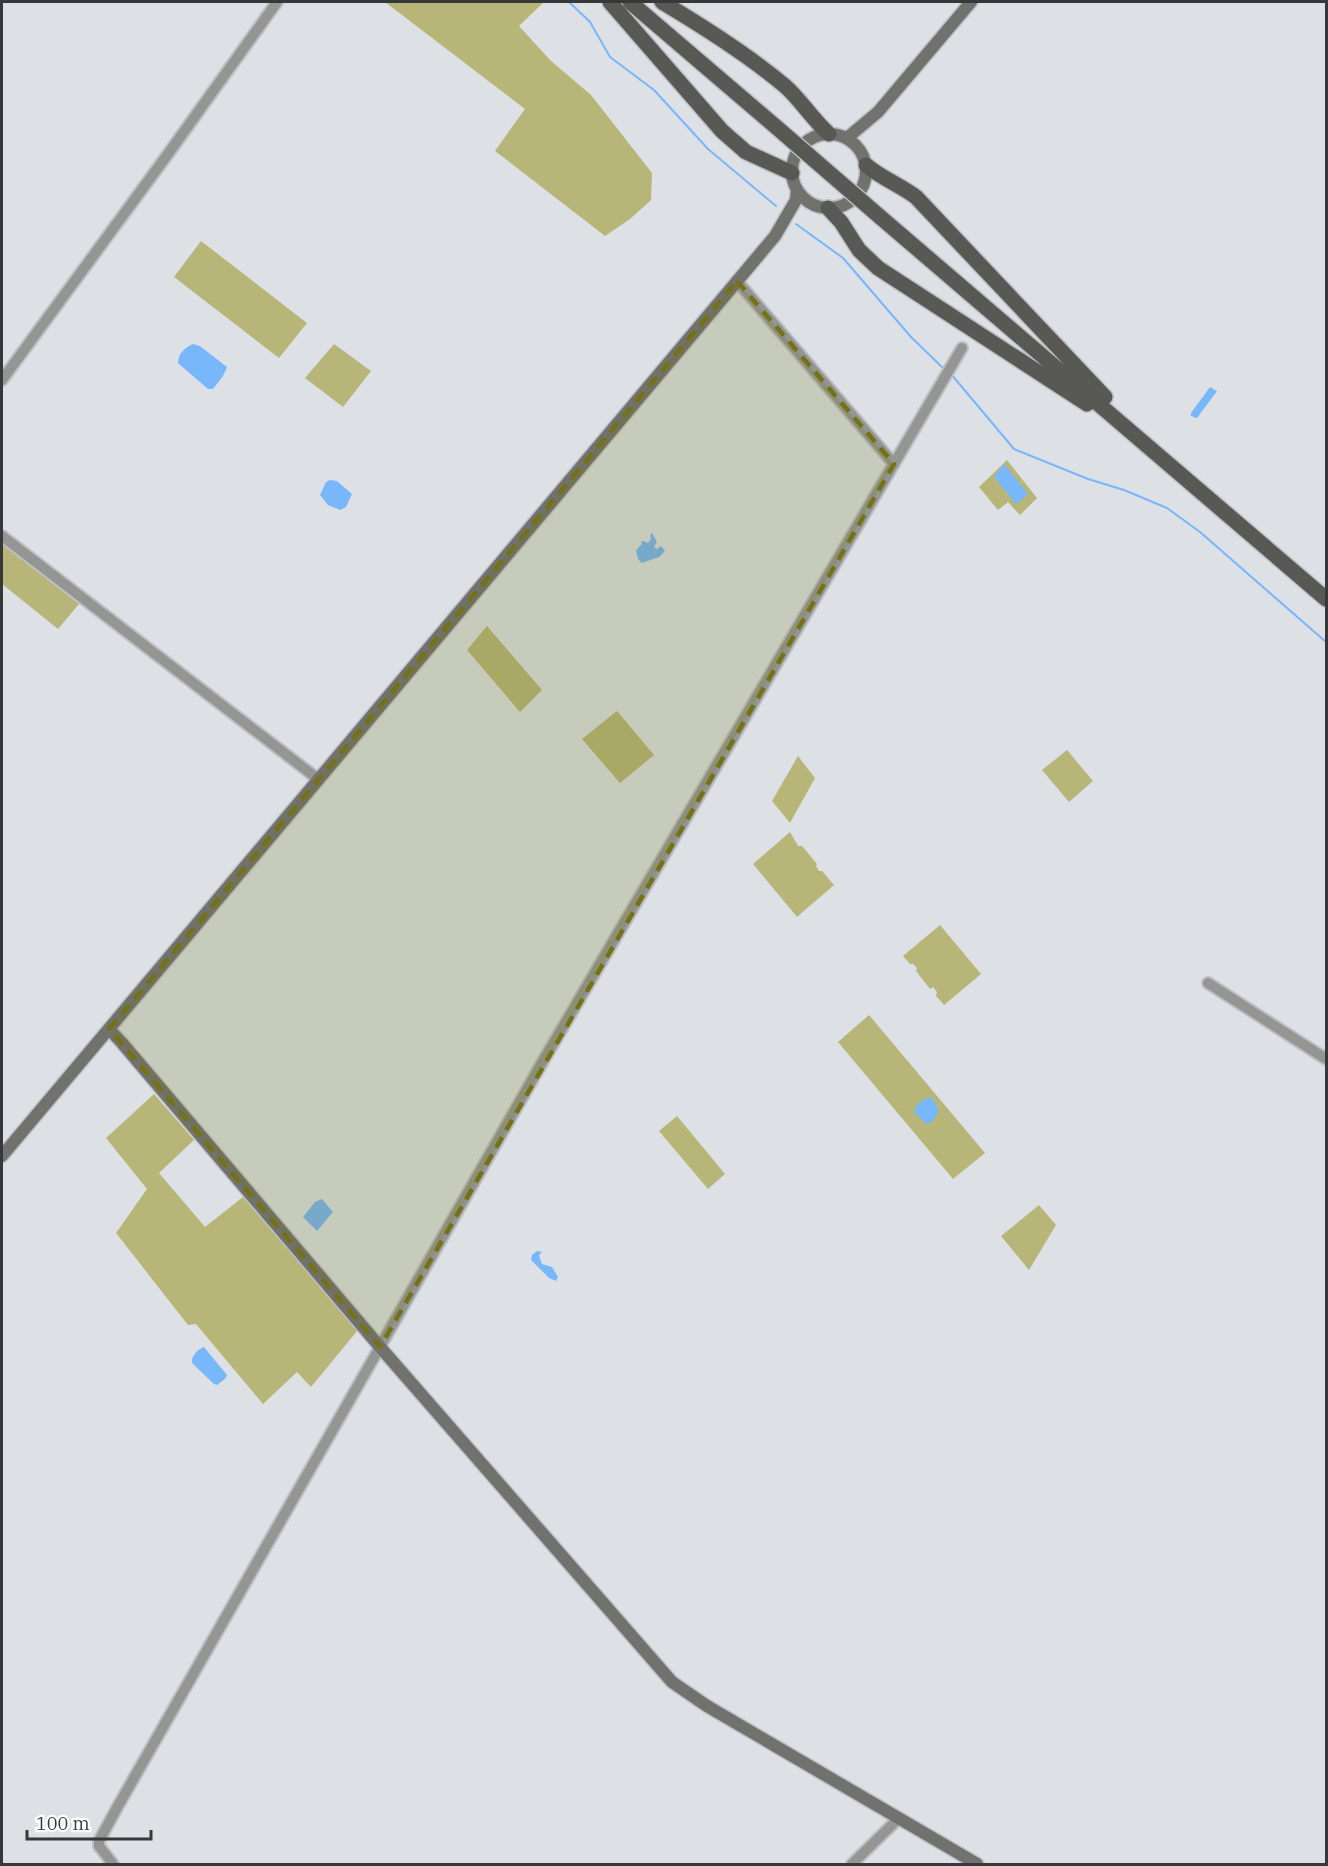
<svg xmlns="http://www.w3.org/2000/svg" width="1328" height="1866" viewBox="0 0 1328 1866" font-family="'IBM Plex Serif',serif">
<rect width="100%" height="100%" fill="#dde1e6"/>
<path fill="#b7b678" d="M385,2H544L519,26L550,60L591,95L652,173L651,200L630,219L605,236L495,151L525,109Z
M201,241L307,323L279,358L174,277Z
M334,344L371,371L343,407L305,378Z
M1007,460L1037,498L1020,515L1008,502L998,510L979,487Z
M2,544L79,604L58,629L2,584Z
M487,626L542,690L520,712L467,650Z
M617,711L654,755L620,783L582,739Z
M1067,750L1093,781L1069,802L1042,770Z
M798,756L815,778L790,823L772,801Z
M790,832L798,846H802L817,864L816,866L819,871H822L834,885L797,917L753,864Z
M940,925L981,974L944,1005L936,996L937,992L933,987L930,989L916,971L917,968L913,964H910L903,956Z
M869,1015L985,1153L953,1179L838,1042Z
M154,1094L194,1140L159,1173L205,1227L243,1197L358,1330L311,1387L297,1372L263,1404L196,1324L188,1325L116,1233L147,1189L106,1138Z
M677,1116L725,1174L708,1189L659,1131Z
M1039,1205L1056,1225L1029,1270L1001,1236Z"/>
<path fill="#78b7f9" d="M193,344L200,346L227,367L223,376L213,389H208L178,363C178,354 185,347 193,344Z
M1210,387L1217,391L1197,418L1191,416V413Z
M1004,464L1028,494L1016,504L994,477Z
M330,480L337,481L352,494L346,507L340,510L328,505L320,495L326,482Z
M652,533L657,542L654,547L657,549L661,546L665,551L659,557L642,563L638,559L636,550L642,544L641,542L644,541L648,543L651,539L650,535Z
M932,1097L939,1111L932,1122L926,1124L914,1112C917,1103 922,1099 932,1097Z
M322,1199L333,1212L317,1231L303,1217L315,1202Z
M537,1251L542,1252L539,1255L542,1264L552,1267L558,1277L556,1281L549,1278L531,1260L532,1255Z
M204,1347L227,1375L225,1379L217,1385L214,1384L192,1363C191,1356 198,1349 204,1347Z"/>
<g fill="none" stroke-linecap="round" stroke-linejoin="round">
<path stroke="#78b7f9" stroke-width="2" d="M569,2L590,22L610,57L654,90L708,149L776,206
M796,224L843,258L911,337L943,368
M951,374L1014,449L1088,479L1124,490L1167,508L1200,532L1326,642"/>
<g stroke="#bcbfc4" stroke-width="14">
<path id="street" d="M737,281L894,464
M2,380L168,154L277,2
M2,536L318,779
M1208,983L1326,1059
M113,1864L99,1846V1841L118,1806L542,1063L962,348
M852,1864L899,1818"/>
</g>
<g stroke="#bcbfc4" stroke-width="15">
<path id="secondary" d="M792 171a37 37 0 1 1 74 0a37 37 0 1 1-74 0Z
M847,138L878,112L971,2
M109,1029L122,1043L380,1347L672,1682L707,1706L977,1864
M2,1156L775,236L796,200L797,189"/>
</g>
<g stroke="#bcbfc4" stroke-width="18">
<path id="primary" d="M610,2L722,131L746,152L792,173
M630,2L775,126
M662,2C704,27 747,54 785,86C801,100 812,119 829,134
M866,165C881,178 900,185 916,197L1105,397
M828,208L841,222L859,250L878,268L1087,404
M879,216L1326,599"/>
</g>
<use href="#street" stroke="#959693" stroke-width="10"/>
<use href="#secondary" stroke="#71716e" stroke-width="12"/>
<use href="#primary" stroke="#585854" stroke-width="15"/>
<g stroke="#bcbfc4" stroke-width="18" stroke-linecap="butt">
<path id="primary-bridge" d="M775,126L879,216"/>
</g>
<use href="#primary-bridge" stroke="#585854" stroke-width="15"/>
</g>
<path fill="#747215" fill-opacity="0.2" stroke="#747215" stroke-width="4.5" stroke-dasharray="12 8" stroke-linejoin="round" d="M737,281L894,464L380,1347L109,1029Z"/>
<rect width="1328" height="1866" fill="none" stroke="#37383a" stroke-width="6"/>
<path d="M27 1830v9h124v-9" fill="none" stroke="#37383a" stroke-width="3"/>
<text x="36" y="1830" font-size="18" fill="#37383a" stroke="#ffffff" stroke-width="4.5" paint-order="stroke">100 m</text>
</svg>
